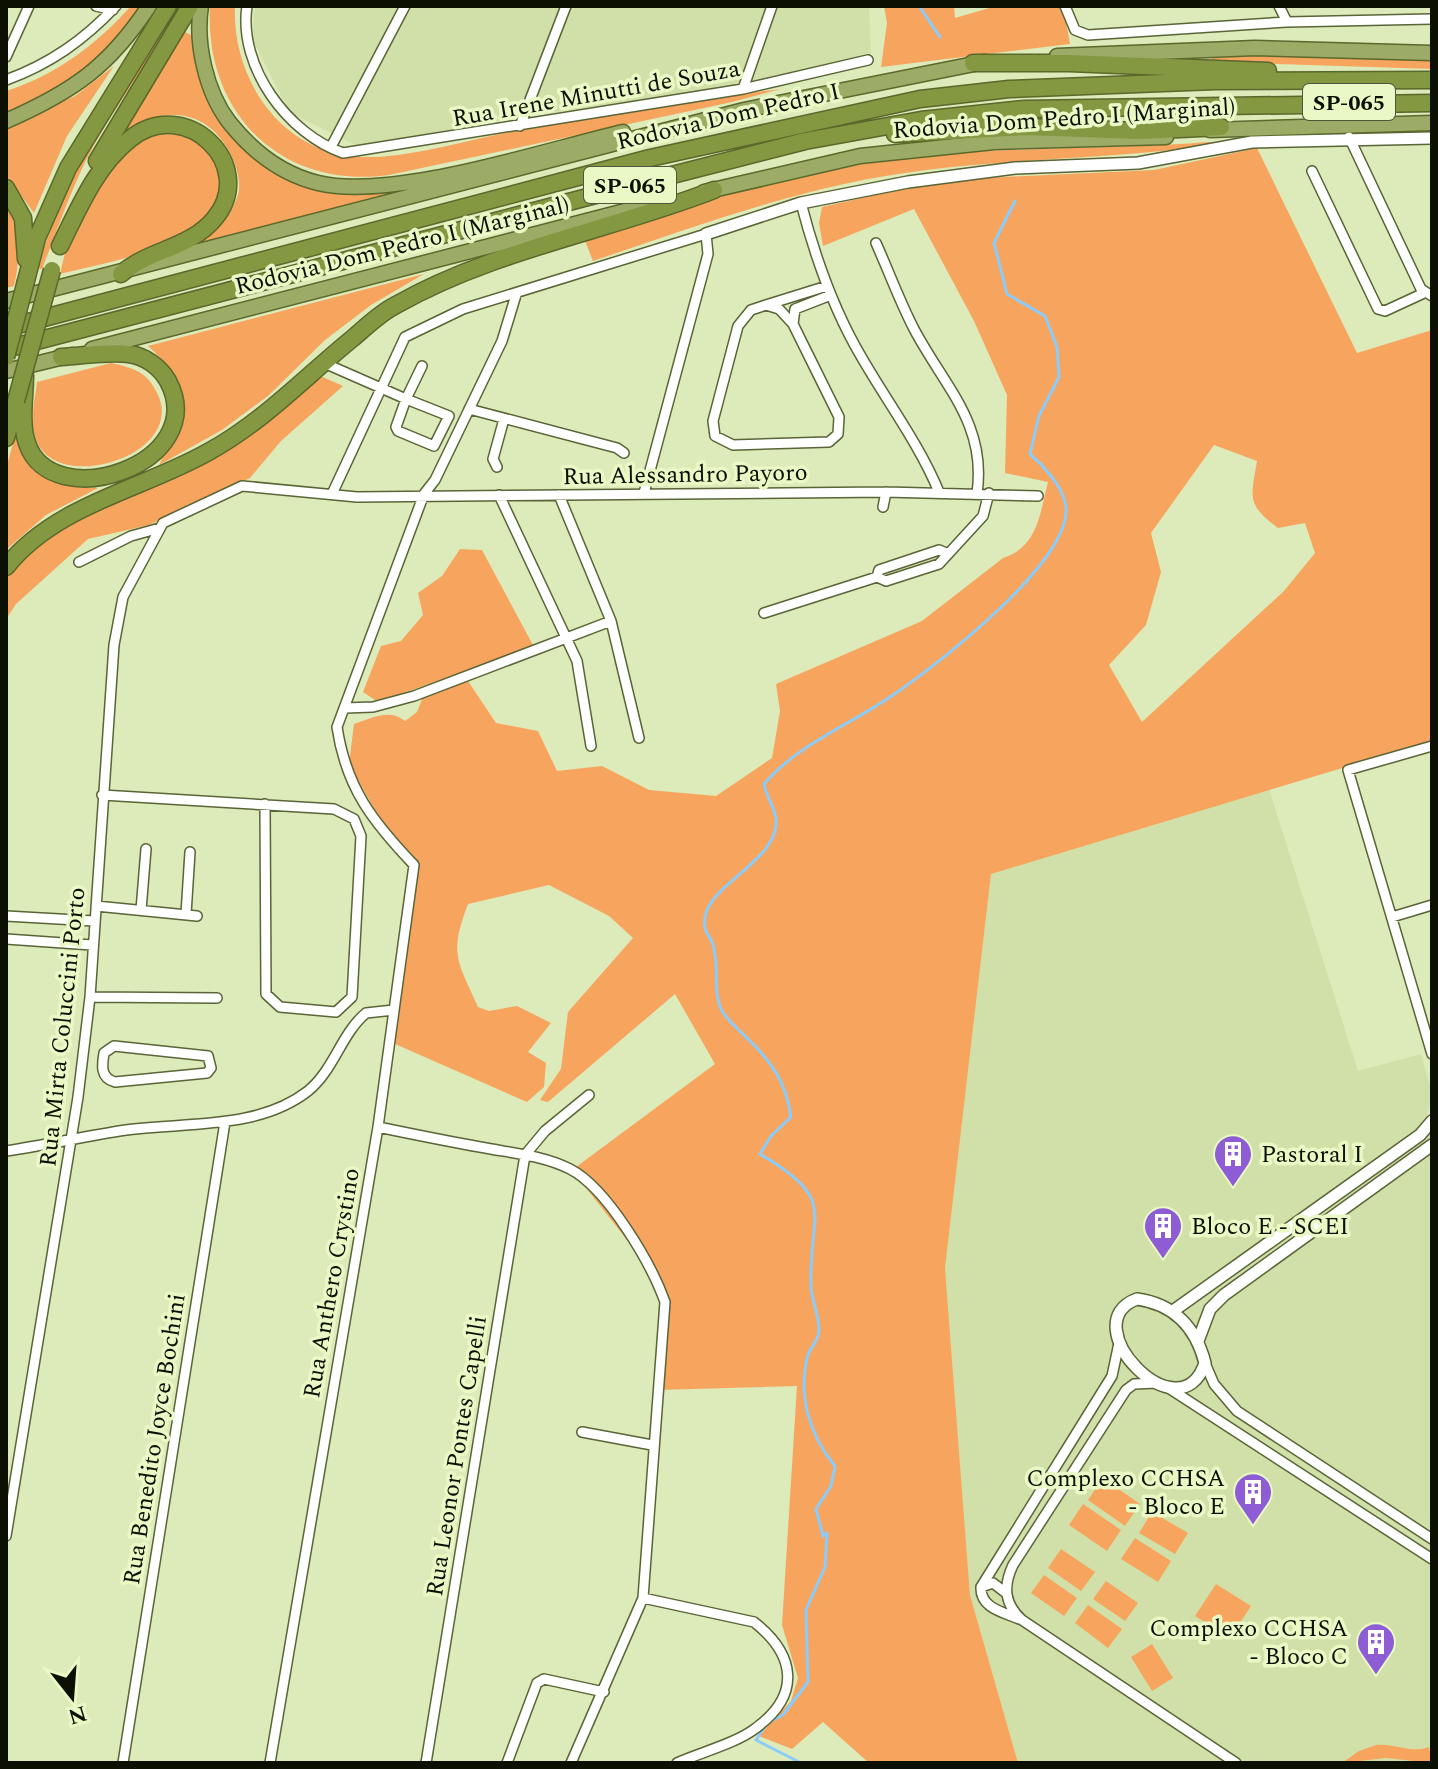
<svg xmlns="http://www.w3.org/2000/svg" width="1438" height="1769" viewBox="0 0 1438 1769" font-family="Spectral,serif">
<rect width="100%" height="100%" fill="#ddeab9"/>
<path fill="#d1e0a8" d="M255,6H869L871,55L737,86L507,119L357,146L289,112L252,38Z
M1269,789L1358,1071L1421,1054L1432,1094L1425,1124L1432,1131V1763H1018L970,1595L945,1268L991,873Z"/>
<path fill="#f7a55e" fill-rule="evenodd" d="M131,6H145C111,55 62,92 6,112V91C55,76 97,44 131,6Z
M173,6H179C156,50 127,90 101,133C76,174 60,223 42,269L36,268L74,170Z
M210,6H235C232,72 273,142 343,155C389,164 458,142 505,133C596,116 689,100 781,89L732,102L389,175C281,190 204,113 210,6Z
M884,6H954L955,18L996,6H1063L1070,44L881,67L887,23Z
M185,32L193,36C224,157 264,194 391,193L194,247C210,234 237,212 239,189C240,175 234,159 227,148C202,105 157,108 121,134Z
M1326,54L1432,58V69L1212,62L1211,56Z
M114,66L67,136L34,213L6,175V127L75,96Z
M151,133C179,133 205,131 216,162C243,242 115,260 60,274L68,240L115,160Z
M1209,142L1214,145C1091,162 965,157 844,184C758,203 676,233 593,261L584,238C674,211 766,179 859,164C975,145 1093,151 1209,142Z
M1257,148L1357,353L1432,330V741L991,874L945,1268L970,1595L1018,1763H869L823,1722L792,1749L759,1736L791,1701L798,1678L782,1625L797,1386L657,1390L665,1302L656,1277L572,1170L715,1064L675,994L548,1102L540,1100L561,1069L568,1012L633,938L609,916L549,885L468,904C449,954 457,960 478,1007L489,1011L517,1006L551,1023L528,1052L546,1063L544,1087L527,1102L395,1044L417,860L381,821L349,764L354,724C372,718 389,708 405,721L417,712L423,697L468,681L496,723L538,731L557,771L602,766L649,790L716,796L772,758L780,711L776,684L922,621L1003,558C1038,547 1040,513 1048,482L1005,473L1007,395L974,321L914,209L823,246L819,223L822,207L911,187L982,178L1154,170ZM1214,445L1257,461C1251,498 1246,504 1278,528L1305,523L1315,553L1284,591L1142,722L1109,665L1146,625L1161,572L1151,533Z
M6,201C21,231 21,255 14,286L6,288Z
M424,274L371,305L325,340L268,396L222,430L159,465C188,411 198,393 148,346Z
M111,363C134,368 148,372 158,395C186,456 53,497 35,437C30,419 35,399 37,382Z
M318,375L343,386L281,441L250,478L149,525L88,539L16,604L6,619V575L32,544L81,515L146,488Z
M16,432C38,478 47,484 98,488L46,515L6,550V469Z
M460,549L482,550L534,647L378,702L363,692L381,646L401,641L423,615L418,593L442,576Z
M1103,1478L1140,1504L1125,1526L1088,1500Z
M1083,1504L1121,1530L1107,1551L1069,1525Z
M1152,1512L1188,1533L1175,1554L1139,1533Z
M1135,1538L1171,1561L1158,1582L1121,1559Z
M1061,1549L1095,1572L1081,1591L1048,1568Z
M1044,1575L1077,1598L1064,1616L1031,1593Z
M1106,1581L1138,1603L1125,1621L1093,1599Z
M1216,1584L1251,1606L1230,1638L1195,1616Z
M1088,1605L1122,1629L1108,1648L1075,1623Z
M1152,1644L1173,1678L1152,1691L1131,1657Z
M1376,1745C1395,1743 1412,1754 1429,1747L1432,1763L1386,1758L1342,1763L1359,1751Z"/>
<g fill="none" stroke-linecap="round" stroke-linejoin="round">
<path stroke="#8accfb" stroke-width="3" d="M919,6L940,37
M801,1763L756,1740L767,1723L783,1715L808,1682L806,1610L825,1567L827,1533L823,1536L816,1509L831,1486L835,1466C810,1436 798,1397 807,1358C809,1350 815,1344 818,1336C822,1323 812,1302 811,1288C808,1211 840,1201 760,1154L771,1136L791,1117C786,1082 772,1062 747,1038C739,1030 728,1021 722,1011C712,992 720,967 713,945C712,939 706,934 705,928C697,886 780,864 776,819C775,808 766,796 764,784C798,744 850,725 893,695C934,667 1080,556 1065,502C1061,485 1043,465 1030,454L1039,416L1059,377L1057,347L1045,316L1007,294L994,243L1015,201"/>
<g stroke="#596437" stroke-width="12">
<path id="minor" d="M96,6L113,10
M247,6C238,67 288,134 343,153L743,89L868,60
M1065,6L1075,30L1088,35L1287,22L1432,19
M1279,6L1287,22
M6,57L29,6
M6,80C50,64 84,40 116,6
M743,89L772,6
M520,126L566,6
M1349,137L1421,289L1432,296
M331,147L405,6
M1312,171L1378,309L1385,311L1424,293
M801,203C815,257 834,311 862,358C888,403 919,444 939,492
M876,243C889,272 900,302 914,329C944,386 987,424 977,493
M766,305L779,309L793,324L839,417L838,434L829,442L733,445L715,436L713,421L738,326L751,310Z
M766,305L827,286
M793,324L795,309L831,295
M324,363L406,399L422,366
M406,399L449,416L434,446L398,431L396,427Z
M469,409L617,448L624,453
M497,467L493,459L504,419
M332,494L405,337L463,309L706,234L708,254L644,493
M499,495L577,661L591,746
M559,495L611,621L639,738
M883,507L886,492
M79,562L131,536L160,528
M877,577L879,570L939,550L946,553
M764,613L877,577L886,581L939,564L983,516L989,493
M345,708L373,707L414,696L611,621
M1432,746L1348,770L1432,1054
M102,795L334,809L354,819L361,836L352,997L336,1012L280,1007L266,994L265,804
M96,906L197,916
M141,910L146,849
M186,914L190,852
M6,916L94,921
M1392,917L1432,905
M6,939L92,945
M90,997L217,998
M114,1046L208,1056L211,1068L207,1073L115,1082C100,1078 102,1065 104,1053Z
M378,1127C412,1134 446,1141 480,1147C510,1153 543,1155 570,1169C607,1188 651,1263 665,1302L643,1598L571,1763
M6,1151C46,1145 86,1136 126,1130C185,1122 258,1130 308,1091C334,1070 341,1034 366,1013L394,1010
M1205,1363L1214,1384L1237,1411L1432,1539
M1157,1383L1134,1384L1126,1390L1013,1565C1003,1586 1004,1604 1022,1620L1236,1763
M1167,1387L1432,1559
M582,1432L652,1445
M6,1536L78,1097L90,997L114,645L123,597L163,523L242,486L357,497L886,492L1038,496
M981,1587L1112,1376L1119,1343
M1006,1593L993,1583L981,1587C980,1608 1003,1612 1019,1619
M643,1598L754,1622C796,1655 801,1695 756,1728C737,1743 699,1753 677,1763
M123,1763L225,1122
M270,1763L378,1127L414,865C373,822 346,788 337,727L424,494L435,480L502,341L516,295
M426,1763L525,1155L545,1131L589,1095
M507,1763L537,1683L544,1679L604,1692"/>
</g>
<g stroke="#596437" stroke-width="14">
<path id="tertiary" d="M706,234L801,203L908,182L1015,168L1138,163L1252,142L1432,138
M1137,1299C1174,1304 1196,1328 1205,1363C1180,1438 1071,1323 1137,1299Z
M1173,1311L1420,1135L1432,1121
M1198,1341L1210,1309L1224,1295L1432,1145"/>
</g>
<g stroke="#5a682b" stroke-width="17">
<path id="trunk" d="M201,6C195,43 206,92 229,122C252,151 281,174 318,183C393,201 545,150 623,132
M1057,56L1255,48L1432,53
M6,121C72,92 109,67 149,6
M1210,130L1432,123
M704,192L860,156L994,142L1166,137
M6,301L744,110L984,62
M92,349L656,203
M6,371L72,355"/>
</g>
<g stroke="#5a682b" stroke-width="19">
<path id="motorway" d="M973,63H1069L1268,71
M895,134L1026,127L1139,131L1221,127
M97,161L190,6
M6,188L23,218L26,259
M60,246C79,208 96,166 130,139C186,94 258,166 215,218C190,249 149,249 121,274
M26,281L37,238L68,168L168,6
M6,328L650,158L920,99L1009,89L1215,81L1432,80
M6,349L672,175L805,141L921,120L1024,109L1432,103
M25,375C25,396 20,423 27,443C51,517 212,464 168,381C160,367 145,356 129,354C108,351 83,356 61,357
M6,438L16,401
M6,567C56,504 144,489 210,451C264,421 305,377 353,338C366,327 380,313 396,305C495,249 609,231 714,190"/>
</g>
<use href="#minor" stroke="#fff" stroke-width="9"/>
<use href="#tertiary" stroke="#fff" stroke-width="11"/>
<use href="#trunk" stroke="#9cac67" stroke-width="14"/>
<use href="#motorway" stroke="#849741" stroke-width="16"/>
<g stroke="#5a682b" stroke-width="19" stroke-linecap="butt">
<path id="motorway-bridge" d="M6,357L26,281
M16,401L52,270"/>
</g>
<use href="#motorway-bridge" stroke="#849741" stroke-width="16"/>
</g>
<defs>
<g id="building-pin" transform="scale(2)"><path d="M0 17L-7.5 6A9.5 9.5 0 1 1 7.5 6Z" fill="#8e5cd5" stroke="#eaf8c6"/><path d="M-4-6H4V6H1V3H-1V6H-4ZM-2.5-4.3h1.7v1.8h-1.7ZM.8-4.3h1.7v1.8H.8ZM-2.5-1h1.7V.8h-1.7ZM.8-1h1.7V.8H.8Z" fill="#fff"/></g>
</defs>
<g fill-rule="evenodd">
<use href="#building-pin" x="1233" y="1154"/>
<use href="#building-pin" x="1163" y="1226"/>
<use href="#building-pin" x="1253" y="1492"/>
<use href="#building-pin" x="1376" y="1642"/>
</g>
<g text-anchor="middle" stroke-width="7" stroke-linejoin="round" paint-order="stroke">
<g fill="#eaf8c6" stroke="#4f563d" stroke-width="2">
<rect x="1303" y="84" width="92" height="36" rx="6"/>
<rect x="584" y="167" width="92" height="36" rx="6"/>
</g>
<g font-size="22" font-weight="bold" fill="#0c1002">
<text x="1349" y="110">SP-065</text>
<text x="630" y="193">SP-065</text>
</g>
<g font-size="24" fill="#0c1002" stroke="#eaf8c6">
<text transform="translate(596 93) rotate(-10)" y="8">Rua Irene Minutti de Souza</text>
<text transform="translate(728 116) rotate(-13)" y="8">Rodovia Dom Pedro I</text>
<text transform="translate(1064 118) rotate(-4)" y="8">Rodovia Dom Pedro I (Marginal)</text>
<text transform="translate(402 245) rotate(-14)" y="8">Rodovia Dom Pedro I (Marginal)</text>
<text transform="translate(685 474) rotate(-1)" y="8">Rua Alessandro Payoro</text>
<text transform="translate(62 1027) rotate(-84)" y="8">Rua Mirta Coluccini Porto</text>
<text transform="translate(331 1283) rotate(-80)" y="8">Rua Anthero Crystino</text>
<text transform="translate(154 1439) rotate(-81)" y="8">Rua Benedito Joyce Bochini</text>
<text transform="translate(456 1456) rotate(-81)" y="8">Rua Leonor Pontes Capelli</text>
</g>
<g font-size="24" fill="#0c1002" stroke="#eaf8c6" text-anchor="start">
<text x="1261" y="1162">Pastoral I</text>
<text x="1191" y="1234">Bloco E - SCEI</text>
<text x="1225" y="1486" text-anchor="end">Complexo CCHSA<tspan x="1225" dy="28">- Bloco E</tspan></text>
<text x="1348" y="1636" text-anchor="end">Complexo CCHSA<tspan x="1348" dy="28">- Bloco C</tspan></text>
</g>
</g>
<rect width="1438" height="1769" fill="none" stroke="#0c1002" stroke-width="16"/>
<g transform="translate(72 1697) rotate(163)" stroke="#eaf8c6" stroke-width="6" paint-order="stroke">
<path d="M0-6L14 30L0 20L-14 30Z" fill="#0c1002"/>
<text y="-12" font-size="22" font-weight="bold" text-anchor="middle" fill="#0c1002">N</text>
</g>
</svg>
